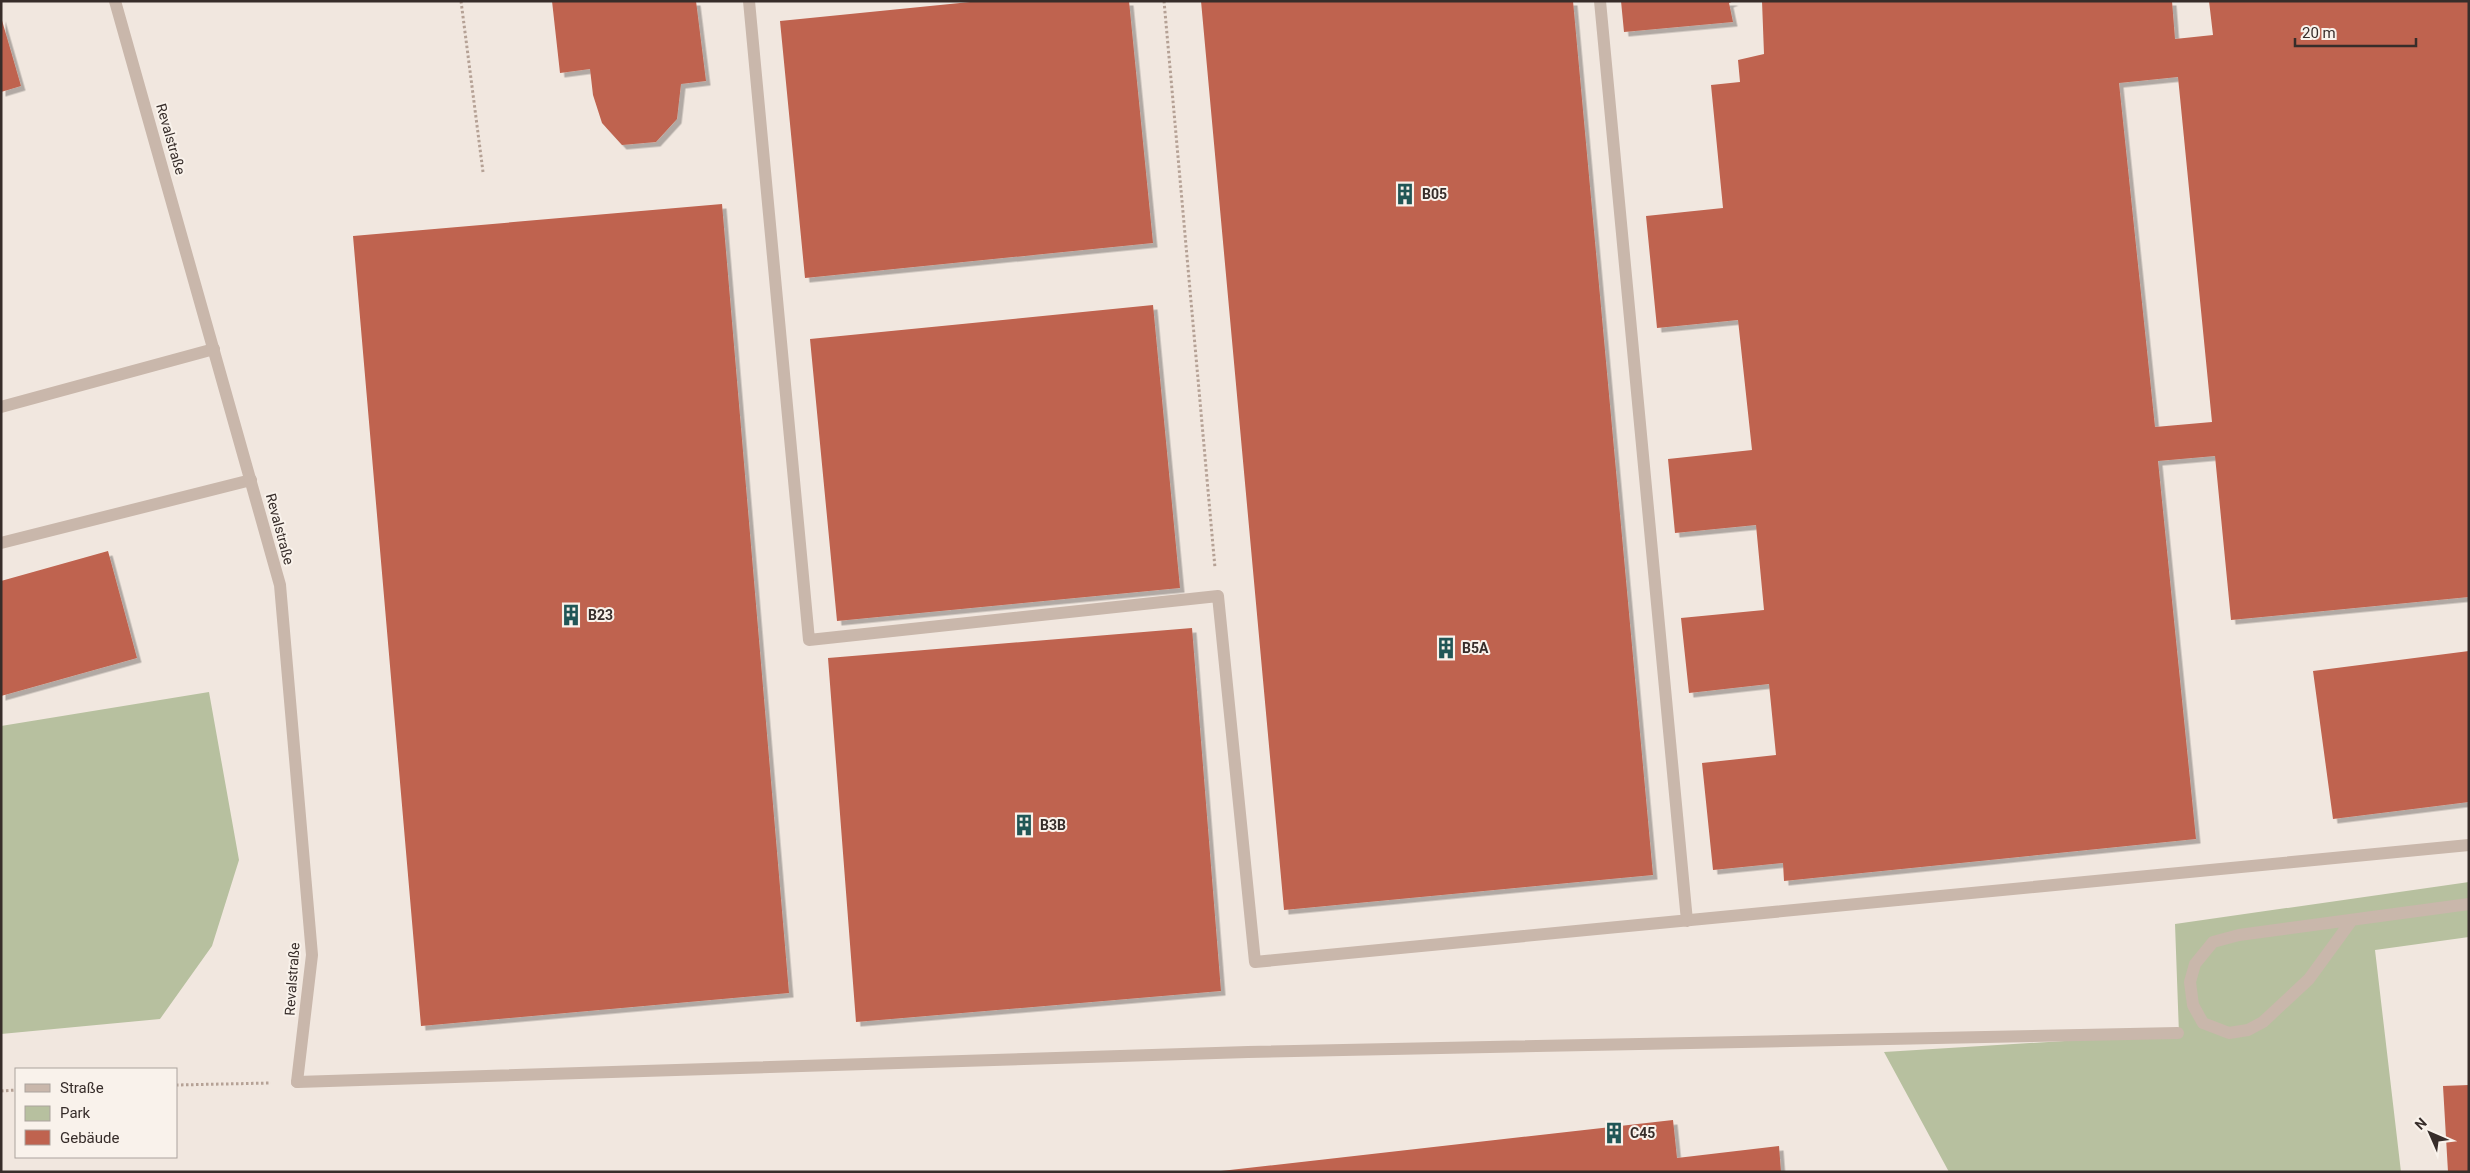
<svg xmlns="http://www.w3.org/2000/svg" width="2470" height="1173" viewBox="0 0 2470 1173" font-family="Roboto,sans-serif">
<defs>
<filter id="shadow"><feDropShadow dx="4.5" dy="4.5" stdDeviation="0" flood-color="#0004"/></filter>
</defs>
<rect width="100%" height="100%" fill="#f1e7df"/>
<path fill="#b7c09f" d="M209,692L239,860L212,946L160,1019L1,1034V726Z
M2469,882V937L2375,950L2401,1172H1949L1884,1052L2179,1034L2175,924Z"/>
<path fill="#bf634f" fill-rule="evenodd" filter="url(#shadow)" d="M552,1H696L706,81L681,84L677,119L656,142L622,145L602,123L593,95L590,69L560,73Z
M980,1H1129L1153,243L805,278L780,21Z
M1201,1H1573L1653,875L1284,910Z
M1621,1H1734L1729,3L1733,22L1624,32Z
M1762,1H2172L2175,39L2213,35L2209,1H2469V597L2231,620L2215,456L2158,461L2196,839L1784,881L1783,863L1713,870L1702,763L1776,755L1769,684L1689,693L1681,618L1764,610L1756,525L1675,533L1668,459L1752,450L1738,320L1657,328L1646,216L1723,208L1711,85L1740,82L1738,60L1764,54ZM2178,77L2212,422L2155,427L2119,83Z
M1,17L21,86L1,92Z
M722,204L789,993L421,1026L353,236Z
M1153,305L1180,588L837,621L810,339Z
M108,551L137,658L1,696V581Z
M1192,628L1221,991L856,1022L828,658Z
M2469,651V802L2333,819L2313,671Z
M2469,1085V1172H2448L2443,1086Z
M1673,1120L1677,1158L1779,1146L1781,1172H1212Z"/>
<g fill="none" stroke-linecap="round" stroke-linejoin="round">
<path stroke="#b5a195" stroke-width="3" stroke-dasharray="2.5 2.5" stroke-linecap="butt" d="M461,1L483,172
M1164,1L1215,568
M176,1085L271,1083
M1,1091L16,1090"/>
<path stroke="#c9b7ab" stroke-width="12" d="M1,407L214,349
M1,543L251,480
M297,1082L1248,1052L2178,1033"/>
<path stroke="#c9b7ab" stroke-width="12" d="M115,1L280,585L312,955L297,1082
M749,1L809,640L1218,596L1255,962L2469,845
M1600,1L1687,921
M2352,920L2309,979L2263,1022L2248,1030L2229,1033L2203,1023L2193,1005L2190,982L2195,964L2213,942L2239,935L2469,904"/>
</g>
<defs>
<g id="building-bare" transform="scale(1.725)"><path d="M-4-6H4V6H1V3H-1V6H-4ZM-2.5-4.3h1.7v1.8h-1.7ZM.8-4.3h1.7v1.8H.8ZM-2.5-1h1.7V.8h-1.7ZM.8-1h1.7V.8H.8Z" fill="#215656" stroke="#f9f2eb" stroke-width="2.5" paint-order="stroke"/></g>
</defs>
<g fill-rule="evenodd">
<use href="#building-bare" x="1405" y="194"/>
<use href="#building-bare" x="571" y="615"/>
<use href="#building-bare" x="1446" y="648"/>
<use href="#building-bare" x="1024" y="825"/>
<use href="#building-bare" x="1614" y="1133"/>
</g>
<g text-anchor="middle" stroke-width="4" stroke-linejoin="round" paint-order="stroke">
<g font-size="14" fill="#372d2a" stroke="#f9f2eb">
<text transform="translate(171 139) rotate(74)" y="5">Revalstraße</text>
<text transform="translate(280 529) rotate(75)" y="5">Revalstraße</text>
<text transform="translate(292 979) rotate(-86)" y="5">Revalstraße</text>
</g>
<g font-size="14" font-weight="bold" fill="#372d2a" stroke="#f9f2eb" text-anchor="start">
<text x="1422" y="199">B05</text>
<text x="588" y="620">B23</text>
<text x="1462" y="653">B5A</text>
<text x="1040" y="830">B3B</text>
<text x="1630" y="1138">C45</text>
</g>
</g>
<rect width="2470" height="1173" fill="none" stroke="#372d2a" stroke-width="5"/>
<rect x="15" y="1068" width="162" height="90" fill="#f9f2eb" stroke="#aba39e"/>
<rect x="25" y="1084" width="25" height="8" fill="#c9b7ab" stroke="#aba39e"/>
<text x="60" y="1093" font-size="15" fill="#372d2a">Straße</text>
<rect x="25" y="1106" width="25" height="15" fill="#b7c09f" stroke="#aba39e"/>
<text x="60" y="1118" font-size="15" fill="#372d2a">Park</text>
<rect x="25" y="1130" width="25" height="15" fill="#bf634f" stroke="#aba39e"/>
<text x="60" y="1143" font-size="15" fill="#372d2a">Gebäude</text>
<g transform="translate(2430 1133) rotate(315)" stroke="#f9f2eb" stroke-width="4" paint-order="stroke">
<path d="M0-4L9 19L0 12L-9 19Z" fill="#372d2a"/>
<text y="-8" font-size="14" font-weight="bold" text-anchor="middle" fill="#372d2a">N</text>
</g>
<path d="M2295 38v8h121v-8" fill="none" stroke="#372d2a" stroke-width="2.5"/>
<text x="2302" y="38" font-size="15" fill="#372d2a" stroke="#f9f2eb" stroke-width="4" paint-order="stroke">20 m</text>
</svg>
